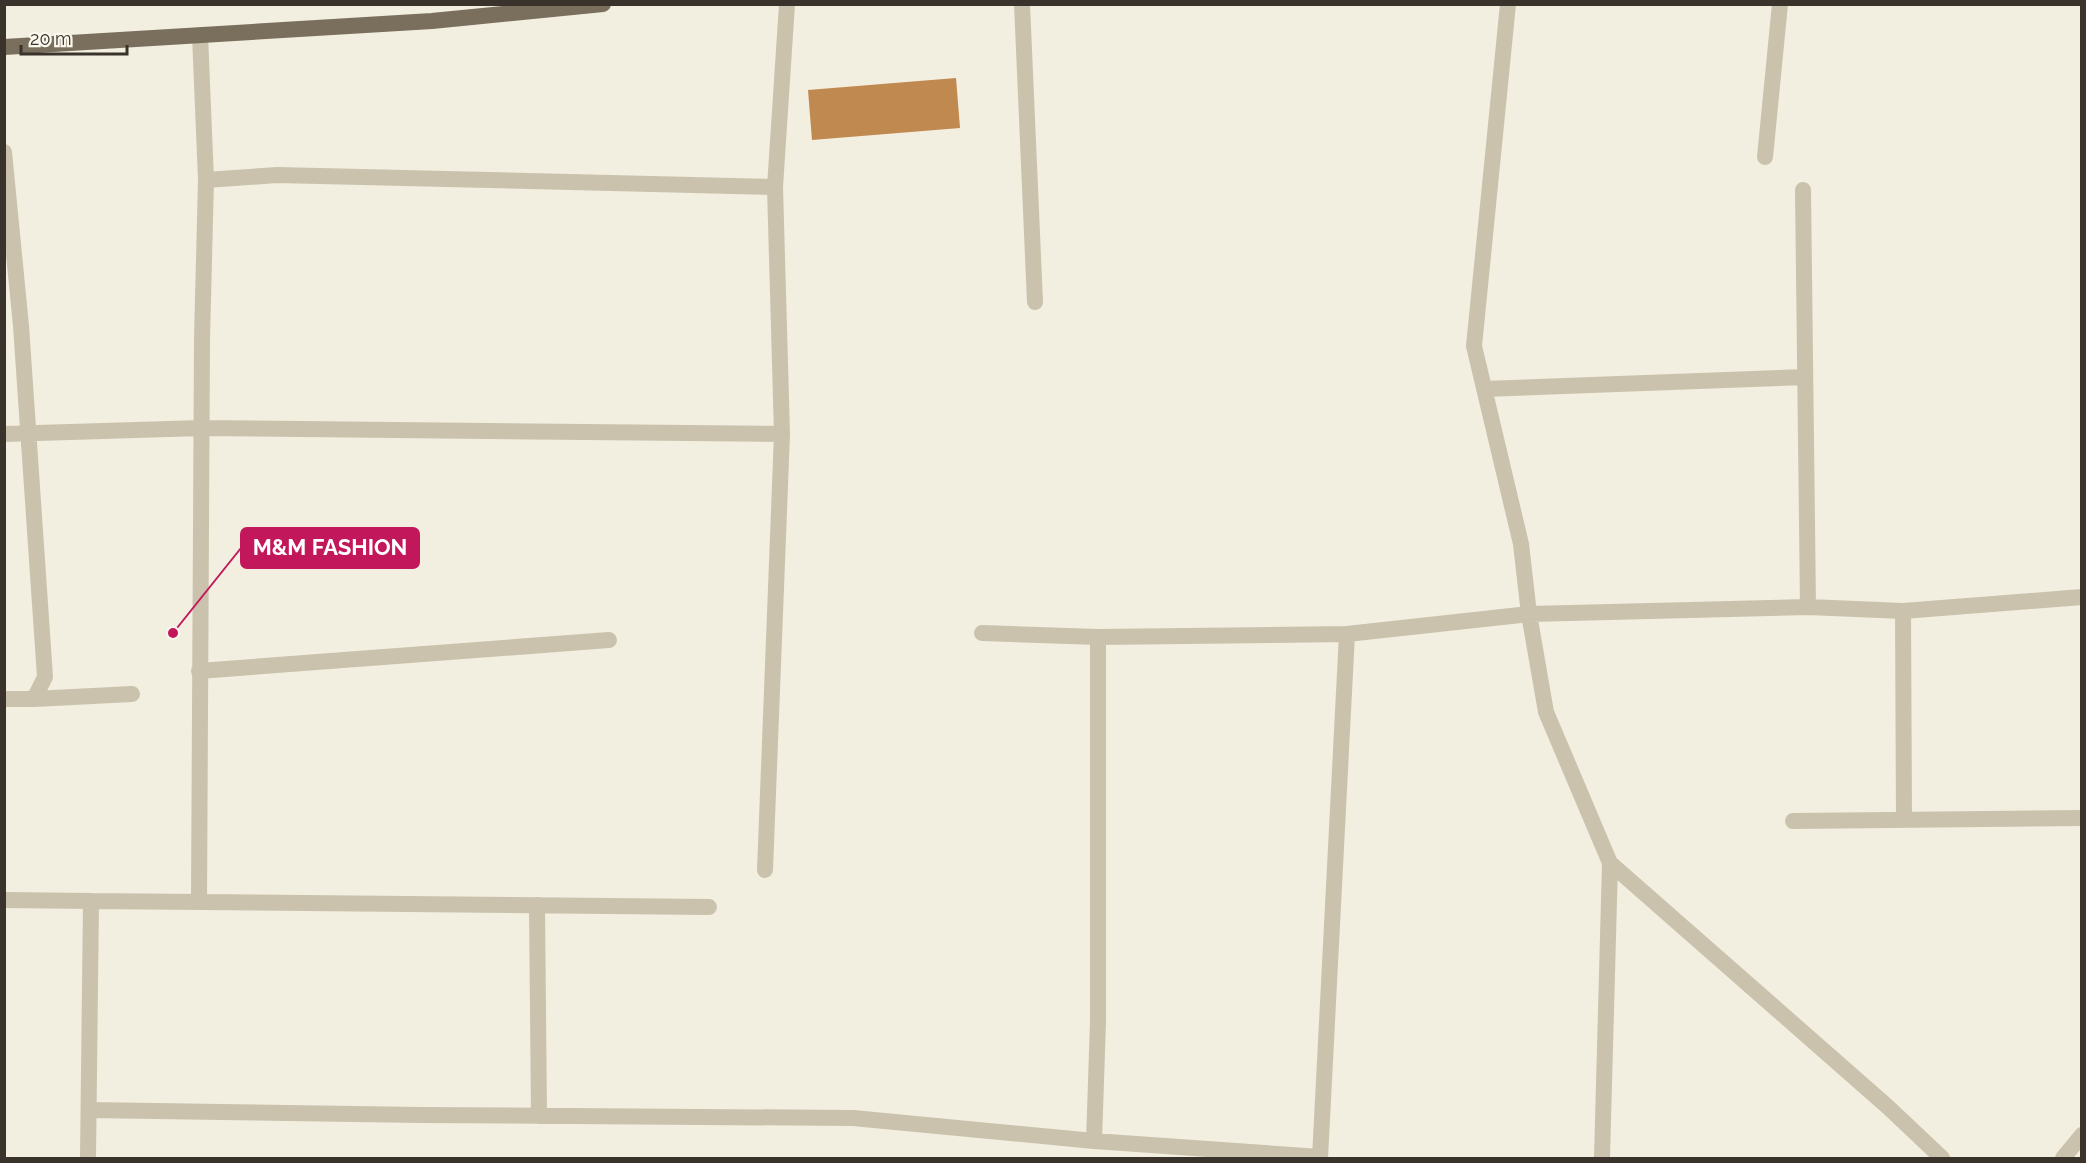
<svg xmlns="http://www.w3.org/2000/svg" width="2086" height="1163" viewBox="0 0 2086 1163" font-family="Raleway,sans-serif">
<rect width="100%" height="100%" fill="#f2eee0"/>
<path fill="#c08950" d="M956,78L960,128L812,140L808,90Z"/>
<g fill="none" stroke-linecap="round" stroke-linejoin="round">
<path stroke="#cac2ac" stroke-width="16" d="M1765,157L1780,4"/>
<path stroke="#cac2ac" stroke-width="16" d="M1022,4L1035,302
M1508,4L1474,346L1521,544L1529,614L1546,712L1610,863L1602,1158
M4,152L21,326L45,677L34,699H4
M206,180L277,175L775,187
M1803,190L1808,607
M1484,389L1805,377
M4,434L202,428L782,434
M1903,611L1904,820
M982,633L1098,637
M1347,634L1529,614L1808,607L1903,611L2082,597
M199,671L609,640
M34,699L132,694
M1793,821L2082,818
M1610,863L1888,1107L1942,1158
M765,870L782,434L775,187L787,4
M4,900L91,901L88,1158
M91,901L709,907
M199,902L202,339L206,180L200,35
M537,905L539,1116
M89,1110L422,1115L853,1118L1094,1141L1320,1157
M1094,1141L1098,1022V637L1347,634L1320,1158
M2063,1158L2082,1135"/>
<path stroke="#7a6e5d" stroke-width="16" d="M4,47L432,21L603,4"/>
</g>
<path fill="none" stroke="#c2185b" stroke-width="2" d="M173 633L241 548"/>
<circle fill="#c2185b" stroke="#faf7ed" stroke-width="2" cx="173" cy="633" r="6"/>
<rect fill="#c2185b" stroke="#c2185b" stroke-width="2" x="241" y="528" width="178" height="40" rx="6"/>
<g font-size="22" text-anchor="middle" font-weight="bold" fill="#fff">
<text x="330" y="555">M&amp;M FASHION</text>
</g>
<rect width="2086" height="1163" fill="none" stroke="#39332b" stroke-width="12"/>
<path d="M21 45v9h106v-9" fill="none" stroke="#39332b" stroke-width="3"/>
<text x="30" y="45" font-size="18" fill="#39332b" stroke="#faf7ed" stroke-width="4.5" paint-order="stroke">20 m</text>
</svg>
